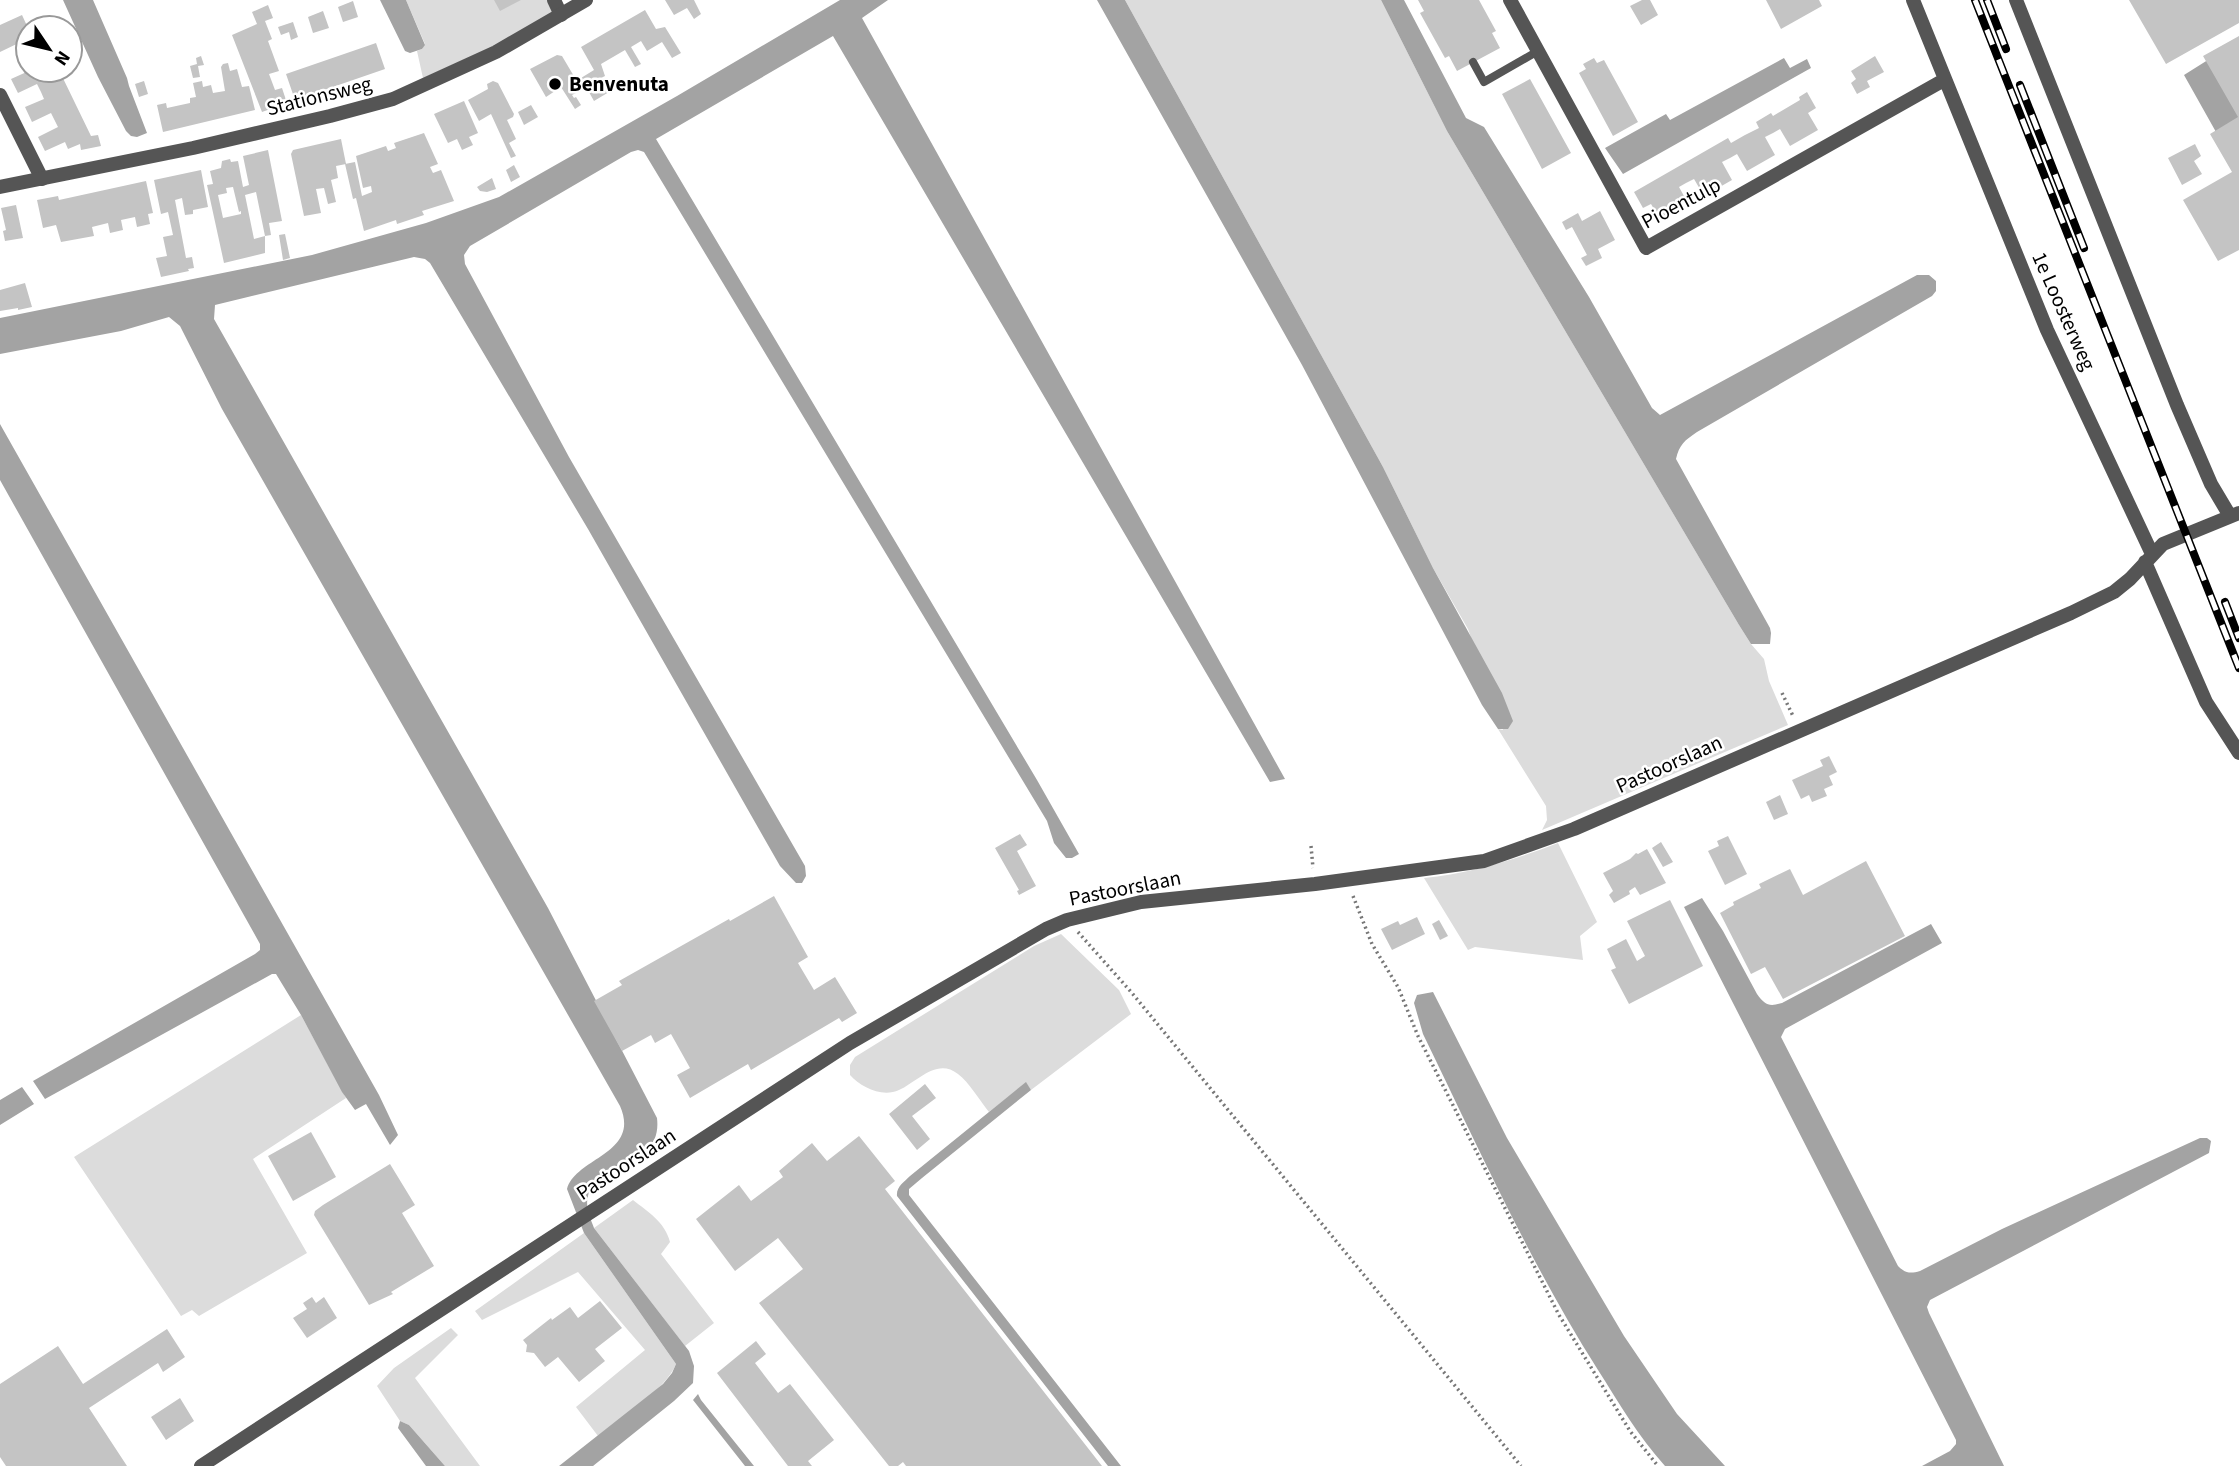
<svg xmlns="http://www.w3.org/2000/svg" width="2239" height="1466" viewBox="0 0 2239 1466" font-family="'Source Sans 3',sans-serif">
<rect width="100%" height="100%" fill="#fff"/>
<path fill="#dcdcdc" d="M406,0H548L553,10L550,16L499,44L423,78L417,51L422,49L425,44Z
M1125,0H1381L1447,131L1739,625L1751,644L1764,659L1769,681L1788,725L1542,830L1547,820L1546,806L1498,729L1503,730L1468,629L1433,568L1383,467Z
M1558,843L1597,922L1580,936L1583,960L1475,947L1468,950L1424,878C1471,873 1514,860 1558,843Z
M1061,934L1119,990L1131,1014L1031,1090L1026,1083L989,1112C980,1101 969,1082 958,1074C937,1057 917,1082 899,1090C882,1098 861,1087 850,1075V1065L855,1057L1034,946Z
M301,1015L346,1098L253,1159L307,1253L199,1316L192,1310L181,1316L74,1157Z
M633,1200C648,1212 665,1222 670,1242L661,1254L714,1323L685,1346L594,1228Z
M584,1233L676,1364C665,1391 621,1417 598,1436L576,1407L645,1350L578,1272L482,1320L475,1311Z
M451,1328L458,1335L415,1378L480,1466H445L409,1425L400,1421L377,1386L394,1368Z"/>
<path fill="#a3a3a3" d="M63,0H93L127,78L129,86L147,133L137,137L131,136L126,131L98,77Z
M380,0H406L425,45L422,49L410,53L405,51Z
M840,0H888L862,18L1285,779L1270,782L833,36L656,139L1037,780L1079,854L1072,858H1066L1054,843L1047,821L644,152L638,150L631,152L470,246L464,255L465,264L569,457L805,866L806,876L802,883H796L780,866L588,529L430,263L425,259L414,257L215,305L214,319L548,908L657,1118C663,1170 596,1161 588,1196C585,1206 590,1218 594,1228L689,1351L694,1366L693,1383L674,1401L593,1466H559L663,1384L672,1373L676,1364L584,1233L567,1189C576,1157 641,1154 620,1106L222,409L180,326L169,317L121,331L0,354V318L312,255L426,223L499,197L677,96Z
M1097,0H1125L1383,467L1433,568L1502,693L1513,721L1508,729H1498L1482,705L1302,365Z
M1381,0H1404L1466,118L1484,127L1589,297L1652,408L1660,415L1917,275H1929L1936,281V291L1932,296L1697,432C1685,440 1679,445 1676,459L1770,628L1771,633L1770,644H1751L1739,625L1447,131Z
M1784,58L1790,68L1807,59L1811,68L1623,174L1605,148L1666,114L1670,120Z
M2211,58L2239,108V173L2184,75Z
M0,424L379,1095L398,1135L390,1145L366,1104L355,1110L342,1092L301,1015L276,974H272L45,1099L33,1081L255,954L260,950V944L0,480Z
M1702,898L1723,931L1757,994C1765,1005 1769,1007 1782,1003L1931,924L1942,943L1785,1029L1781,1037L1898,1266C1905,1273 1910,1274 1920,1271L2002,1229L2200,1138H2207L2211,1141L2209,1153L1930,1300L1927,1307L1929,1313L2004,1466H1922L1950,1451L1956,1444V1440L1684,907Z
M1433,992L1507,1138L1624,1336L1677,1414L1725,1466H1665C1638,1436 1619,1403 1598,1370C1530,1263 1478,1147 1423,1034L1414,1003L1417,995Z
M1026,1082L1031,1090L922,1178L909,1189V1195L1121,1466H1108L897,1196C896,1187 904,1182 910,1176Z
M22,1087L34,1104L0,1125V1100Z
M698,1394L701,1400L754,1466H745L693,1400Z
M400,1421L409,1425L445,1466H426L398,1428Z"/>
<path fill="#c4c4c4" fill-rule="evenodd" d="M494,0H521L500,11Z
M665,0H694L701,14L694,19L687,8L674,15Z
M1418,0H1479L1496,31L1492,33L1500,48L1457,71L1449,56L1445,58L1420,13L1424,11Z
M1642,0H1650L1658,15L1641,25L1630,6Z
M1766,0H1819L1822,6L1781,29Z
M2129,0H2239V23L2166,64Z
M353,1L358,17L343,22L338,7Z
M268,5L273,18L265,21L272,39L268,41L279,71L269,74L275,90L282,88L287,103L262,112L232,35L257,24L252,12Z
M645,10L656,29L665,27L681,53L672,58L662,42L647,51L641,41L631,47L641,64L635,67L625,50L601,64L605,76L601,78L609,92L594,101L581,78L594,70L581,47Z
M323,11L329,28L313,33L308,17Z
M22,15L28,28V32L22,34L25,40L0,52V25Z
M293,22L298,37L291,40L289,32L281,35L278,27Z
M2239,36V250L2218,261L2183,200L2232,172L2210,134L2238,117L2203,56Z
M376,43L385,69L295,100L286,74Z
M557,55L562,56L575,78L569,82L576,93L572,95L574,98L576,97L581,105L575,109L561,87L546,97L530,69Z
M201,56L204,65L198,66L200,77L193,78L190,66L197,64L196,58Z
M1875,56L1884,72L1867,81L1870,87L1857,94L1851,83L1856,79L1851,71Z
M1594,58L1597,63L1604,60L1638,122L1613,136L1579,73L1586,69L1583,64Z
M228,63L230,71L237,69L242,87L249,86L255,110L163,132L157,105L166,103L167,108L190,103V98L196,97L193,83L202,81L203,87L211,85L213,93L225,91L221,67L223,64Z
M31,70H59L91,136L98,135L101,146L81,150L80,144L68,149L65,142L45,151L38,137L58,127L51,113L32,122L25,107L44,99L41,92L37,84L18,93L11,79Z
M1530,79L1571,153L1542,169L1502,94Z
M144,81L148,94L139,97L135,84Z
M493,81L498,83L514,114L513,117L507,120L516,139L509,143L516,156L511,158L491,114L479,121L468,100L488,89L487,84Z
M1807,92L1816,108L1808,113L1818,130L1790,146L1780,129L1773,133L1765,137L1775,155L1747,171L1737,154L1730,158L1722,162L1732,180L1704,196L1694,179L1686,183L1679,187L1689,205L1661,221L1651,204L1643,208L1634,192L1728,138L1731,143L1745,135L1759,128L1756,122L1771,113L1773,116L1800,100L1799,97Z
M464,101L478,133L469,137L473,145L462,150L457,139L448,143L434,114Z
M531,105L538,117L524,125L518,112Z
M424,133L438,164L430,167L433,173L441,170L454,201L422,211L424,215L397,224L396,220L364,231L356,198L353,199L345,164L355,162L362,196L372,192L371,186L363,188L356,156L386,146L388,151L396,148L394,143Z
M341,139L346,164L336,166L338,178L331,180L336,202L328,204L324,188L316,189L321,213L304,216L291,154L293,150Z
M2195,144L2201,156L2194,161L2202,174L2182,185L2168,158Z
M268,150L282,221L269,223L271,235L265,236L256,192L245,195L254,239L265,236V253L224,263L207,185L213,184L210,171L221,168L222,161L230,159L231,162L238,161L243,187L249,185L243,156ZM233,187L239,212L241,211V214L223,218L218,195L227,193L226,188Z
M514,165L520,177L511,182L506,170Z
M201,170L208,207L193,210V214L185,215L182,198L175,200L186,258L192,257L194,268L188,269L189,271L161,277L156,258L167,256L163,237L173,235L168,212L161,214L154,180Z
M492,178L496,189L487,192L480,191L477,187Z
M146,181L153,213L148,214L150,224L137,227L135,217L121,220L123,230L110,233L108,223L92,227L94,236L61,242L56,225L43,228L37,200L58,196L59,200Z
M16,205L23,238L5,241L3,231L6,230L1,208Z
M1600,211L1615,240L1598,249L1602,258L1586,266L1581,258L1587,255L1572,227L1566,230L1562,222L1578,213L1582,221Z
M285,234L290,258L283,260L279,235Z
M25,283L32,307L18,310V308L0,311V290Z
M1829,756L1837,772L1829,776L1833,785L1824,789L1827,796L1812,802L1809,795L1801,799L1792,780L1823,766L1820,760Z
M1780,795L1788,814L1774,820L1766,802Z
M1020,834L1027,845L1017,851L1036,886L1019,895L1017,891L1019,890L995,848Z
M1728,836L1747,874L1725,885L1708,851L1719,846L1717,841Z
M1661,842L1673,862L1663,867L1652,848Z
M1647,849L1666,883L1640,895L1635,887L1629,891L1630,894L1614,903L1609,895L1613,891L1603,873L1630,859L1636,853L1638,854Z
M1866,861L1905,936L1783,999L1765,967L1751,974L1720,913L1734,905L1733,902L1761,888L1759,884L1790,869L1803,895Z
M774,896L808,957L798,963L814,990L835,977L857,1013L842,1022L839,1018L751,1070L748,1064L690,1098L677,1075L690,1068L671,1034L655,1043L651,1035L622,1051L594,1001L622,985L619,981L729,919L730,921Z
M1670,900L1703,966L1629,1004L1611,970L1616,968L1607,949L1626,939L1637,961L1645,956L1627,921Z
M1417,917L1425,934L1392,950L1381,929L1398,921L1400,925Z
M1439,920L1448,936L1440,940L1432,924Z
M925,1084L936,1098L912,1116L930,1139L917,1150L889,1114Z
M311,1132L336,1177L293,1201L268,1156Z
M859,1136L895,1181L885,1189L1102,1466H906L903,1462L898,1466H889L759,1303L803,1269L778,1238L735,1271L696,1219L739,1185L751,1201L783,1177L779,1171L812,1143L827,1161Z
M390,1164L415,1205L402,1213L434,1266L391,1292L393,1294L369,1305L314,1215L315,1211L323,1205Z
M312,1297L316,1303L324,1297L337,1318L307,1338L293,1318L307,1309L303,1303Z
M600,1301L622,1328L595,1349L605,1361L579,1382L558,1357L545,1367L534,1353L526,1352L527,1345L523,1340L551,1318L552,1320L570,1307L578,1318Z
M167,1329L185,1357L163,1372L158,1363L89,1408L127,1466H6L0,1457V1384L58,1346L83,1384Z
M756,1341L766,1354L755,1363L778,1393L790,1384L834,1440L808,1461L812,1466H788L717,1373Z
M180,1398L194,1421L166,1440L151,1417Z"/>
<g fill="none" stroke-linecap="round" stroke-linejoin="round">
<path stroke="#777" stroke-width="3.5" stroke-dasharray="2 3.5" stroke-linecap="butt" d="M1782,693L1793,716
M1311,846L1313,868
M1353,896L1372,944L1398,987L1418,1036L1559,1315L1630,1431L1658,1466
M1078,932L1132,993L1521,1466"/>
<path stroke="#555" stroke-width="8" d="M1473,62L1484,82L1538,51"/>
<path stroke="#555" stroke-width="14" d="M554,0L561,15
M1510,0L1646,248L1944,80
M1913,0L2047,330L2152,554
M2016,0L2177,405L2211,484L2230,516
M0,95L42,179
M2145,562L2206,702L2239,753
M201,1466L850,1043L1046,929L1067,920L1141,902L1315,884L1484,861L1574,829L2071,613L2114,592L2130,579L2163,544L2239,513"/>
<path stroke="#555" stroke-width="14" d="M0,187L193,148L330,116L393,99L496,52L586,0"/>
<g stroke="#000" stroke-width="8">
<path id="rail" d="M1975,0L2239,668
M1987,0L2006,49
M2020,85L2084,248
M2225,602L2239,638"/>
</g>
<use href="#rail" stroke="#fff" stroke-width="5" stroke-dasharray="16" stroke-linecap="butt"/>
</g>
<circle fill="#000" stroke="#fff" stroke-width="2.5" cx="555" cy="84" r="7"/>
<g text-anchor="middle" stroke-width="5" stroke-linejoin="round" paint-order="stroke">
<g font-size="21" font-weight="bold" fill="#000" stroke="#fff" text-anchor="start">
<text x="569" y="91">Benvenuta</text>
</g>
<g font-size="21" fill="#000" stroke="#fff">
<text transform="translate(319 96) rotate(-14)" y="7">Stationsweg</text>
<text transform="translate(1681 203) rotate(-28)" y="7">Pioentulp</text>
<text transform="translate(2064 311) rotate(66)" y="7">1e Loosterweg</text>
<text transform="translate(1669 764) rotate(-24)" y="7">Pastoorslaan</text>
<text transform="translate(1125 888) rotate(-11)" y="7">Pastoorslaan</text>
<text transform="translate(626 1164) rotate(-33)" y="7">Pastoorslaan</text>
</g>
</g>
<g transform="translate(49 49) rotate(125)"><circle r="33" fill="#ffffff" stroke="#999999" stroke-width="2"/>
<path d="M0-5L12 26L0 18L-12 26Z" fill="#000000"/>
<text y="-10" font-size="19" font-weight="bold" text-anchor="middle" fill="#000000">N</text>
</g>
</svg>
